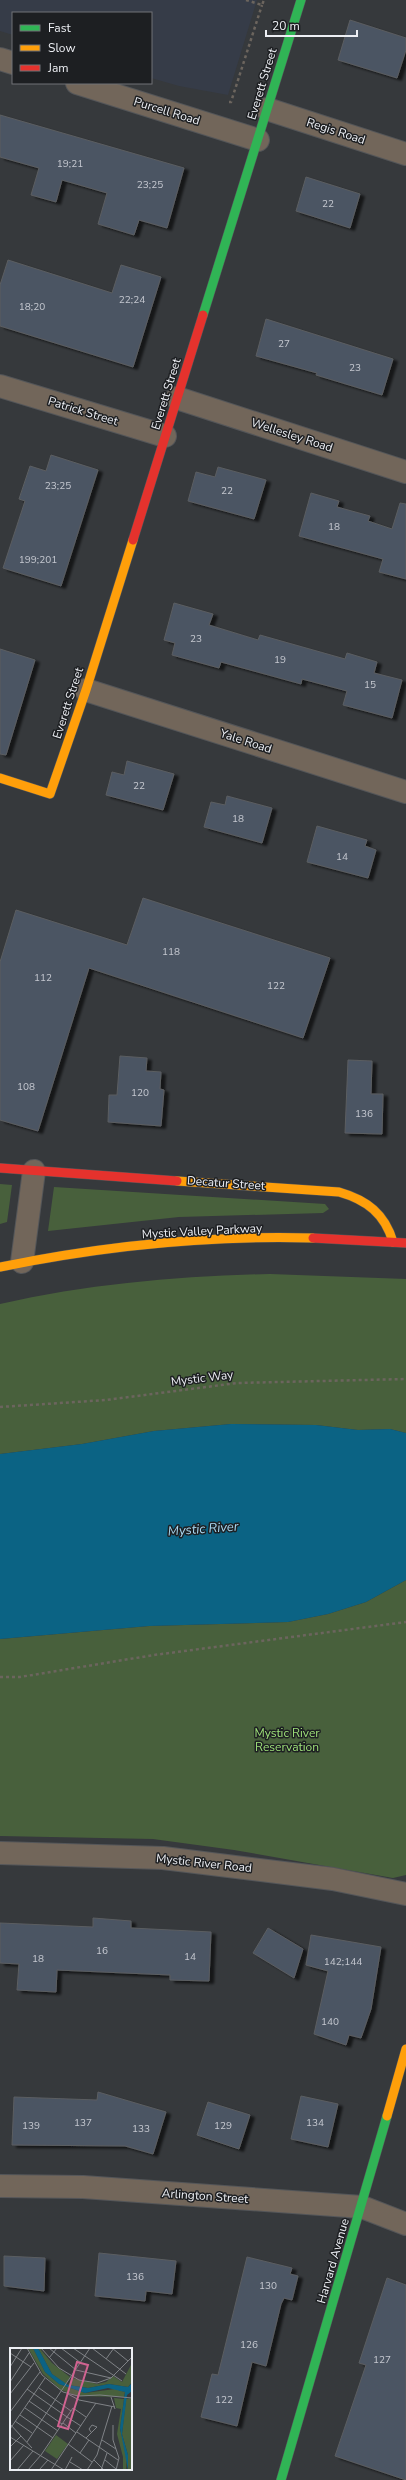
<svg xmlns="http://www.w3.org/2000/svg" width="406" height="2480" viewBox="0 0 406 2480" font-family="'Nunito Sans',sans-serif">
<defs>
<filter id="shadow"><feDropShadow dx="4.5" dy="2.5" stdDeviation="1" flood-color="#0009"/></filter>
</defs>
<rect width="100%" height="100%" fill="#36393c"/>
<path fill="#363c48" d="M0,0H257L228,95L179,86L151,78V13H13V35L0,31Z"/>
<path fill="#48603c" d="M0,1184L12,1185L7,1222L0,1224Z
M54,1187L325,1204L329,1209L323,1213L179,1217L48,1231Z
M270,1274L406,1279V1433L390,1429L358,1430L316,1425L231,1424L154,1431L82,1444L0,1454V1304C89,1284 179,1276 270,1274Z
M406,1580V1875L393,1878L234,1850L153,1839L0,1836V1639L149,1626L288,1622L328,1614L366,1602Z"/>
<path fill="#0b6384" d="M231,1424L316,1425L358,1430L390,1429L406,1433V1580L366,1602L328,1614L288,1622L149,1626L0,1639V1454L82,1444L154,1431Z"/>
<path fill="#4c5463" stroke="#5b5e61" filter="url(#shadow)" d="M350,20L406,38V50L397,78L338,60Z
M0,115L184,168L167,228L139,220L134,235L98,224L107,193L62,180L56,202L31,195L39,168L0,157Z
M306,177L360,194L350,228L296,211Z
M8,260L112,293L121,265L161,277L133,367L0,326V285Z
M266,319L393,359L382,395L316,375L317,373L256,356Z
M51,455L98,470L61,586L3,568L25,501L19,499L30,466L46,471Z
M218,467L266,480L254,519L188,501L196,472L215,477Z
M311,493L339,501L337,507L370,516L368,521L392,529L400,503L406,504V579L379,572L383,559L299,536Z
M174,603L213,614L209,625L258,640L260,635L345,659L347,653L377,662L374,673L402,680L392,718L343,705L347,691L302,679L301,684L221,662L219,668L172,655L175,643L164,640Z
M0,649L35,660L6,755L0,754Z
M127,761L174,774L163,810L106,795L112,772L124,775Z
M227,796L272,808L262,843L204,827L211,802L225,805Z
M317,826L367,840L365,846L376,850L368,878L307,862Z
M143,898L330,958L303,1038L89,968L38,1131L0,1120V962L16,910L127,945Z
M120,1056L147,1058L146,1071L161,1072L160,1089L164,1090L161,1126L108,1122L109,1095H117Z
M348,1060L372,1061L371,1094H383L382,1134L345,1133Z
M93,1918L131,1921V1928L211,1932L209,1981L170,1980V1975L57,1970L56,1992L17,1990L19,1964L0,1963V1923L93,1927Z
M268,1928L303,1949L294,1978L253,1953Z
M311,1935L381,1947L371,2009L361,2038L349,2035L346,2045L314,2034L328,1971L306,1965Z
M98,2092L166,2112L153,2154L125,2146L12,2145L14,2097L97,2100Z
M301,2096L338,2104L328,2147L291,2139Z
M208,2102L250,2115L239,2149L197,2135Z
M99,2253L176,2261L172,2294L146,2291L145,2301L95,2296Z
M4,2256L45,2258L44,2291L4,2286Z
M247,2257L292,2268L290,2274L298,2276L292,2300L284,2298L281,2304L266,2366L252,2362L237,2426L201,2417L212,2374L218,2375Z
M387,2278L406,2285V2480L335,2456L366,2365L359,2363Z"/>
<g fill="none" stroke-linecap="round" stroke-linejoin="round">
<g stroke="#545659" stroke-width="24">
<path id="street" d="M0,59L13,63
M77,83L258,140
M267,109L406,154
M0,386L165,436
M177,398L406,472
M86,690L406,792
M22,1262L34,1171
M0,1853L163,1858L333,1879L406,1894
M0,2186L83,2187L362,2207L406,2224"/>
</g>
<g stroke="#545659" stroke-width="10">
<path id="fast" d="M203,315L301,0
M281,2480L387,2116"/>
</g>
<g stroke="#545659" stroke-width="10">
<path id="slow" d="M0,778L50,794L86,690L133,540
M177,1181L339,1192C367,1200 385,1214 393,1242
M0,1267C103,1246 208,1235 313,1238
M387,2116L406,2049"/>
</g>
<g stroke="#545659" stroke-width="10">
<path id="jam" d="M133,540L203,315
M0,1168L177,1181
M313,1238L406,1243"/>
</g>
<path stroke="#6c655e" stroke-width="2.5" stroke-dasharray="3 3" stroke-linecap="butt" d="M246,0L262,5L264,0
M229,102H231L262,5
M0,1407L106,1400L237,1383L406,1379
M0,1677H20L154,1655L406,1622"/>
<use href="#street" stroke="#72665a" stroke-width="22"/>
<use href="#fast" stroke="#30b455" stroke-width="9"/>
<use href="#slow" stroke="#ff9f0a" stroke-width="9"/>
<use href="#jam" stroke="#e5322d" stroke-width="9"/>
</g>
<g text-anchor="middle" stroke-width="3" stroke-linejoin="round" paint-order="stroke">
<g font-size="10" fill="#c5c8d0">
<text x="70" y="167">19;21</text>
<text x="150" y="188">23;25</text>
<text x="328" y="207">22</text>
<text x="132" y="303">22;24</text>
<text x="32" y="310">18;20</text>
<text x="284" y="347">27</text>
<text x="355" y="371">23</text>
<text x="58" y="489">23;25</text>
<text x="227" y="494">22</text>
<text x="334" y="530">18</text>
<text x="38" y="563">199;201</text>
<text x="196" y="642">23</text>
<text x="280" y="663">19</text>
<text x="370" y="688">15</text>
<text x="139" y="789">22</text>
<text x="238" y="822">18</text>
<text x="342" y="860">14</text>
<text x="171" y="955">118</text>
<text x="43" y="981">112</text>
<text x="276" y="989">122</text>
<text x="26" y="1090">108</text>
<text x="140" y="1096">120</text>
<text x="364" y="1117">136</text>
<text x="102" y="1954">16</text>
<text x="190" y="1960">14</text>
<text x="38" y="1962">18</text>
<text x="343" y="1965">142;144</text>
<text x="330" y="2025">140</text>
<text x="83" y="2126">137</text>
<text x="315" y="2126">134</text>
<text x="31" y="2129">139</text>
<text x="223" y="2129">129</text>
<text x="141" y="2132">133</text>
<text x="135" y="2280">136</text>
<text x="268" y="2289">130</text>
<text x="249" y="2348">126</text>
<text x="382" y="2363">127</text>
<text x="224" y="2403">122</text>
</g>
<g font-size="12" fill="#edeff4" stroke="#1d1f22">
<text transform="translate(262 84) rotate(-73)" y="4">Everett Street</text>
<text transform="translate(167 111) rotate(17)" y="4">Purcell Road</text>
<text transform="translate(336 131) rotate(18)" y="4">Regis Road</text>
<text transform="translate(166 394) rotate(-73)" y="4">Everett Street</text>
<text transform="translate(83 411) rotate(17)" y="4">Patrick Street</text>
<text transform="translate(292 435) rotate(18)" y="4">Wellesley Road</text>
<text transform="translate(68 703) rotate(-72)" y="4">Everett Street</text>
<text transform="translate(246 741) rotate(18)" y="4">Yale Road</text>
<text transform="translate(226 1183) rotate(4)" y="4">Decatur Street</text>
<text transform="translate(202 1231) rotate(-3)" y="4">Mystic Valley Parkway</text>
<text transform="translate(202 1378) rotate(-7)" y="4">Mystic Way</text>
<text transform="translate(204 1863) rotate(6)" y="4">Mystic River Road</text>
<text transform="translate(205 2196) rotate(4)" y="4">Arlington Street</text>
<text transform="translate(333 2261) rotate(-74)" y="4">Harvard Avenue</text>
</g>
<g font-size="12" fill="#9ee079" stroke="#1d1f22">
<text x="287" y="1737">Mystic River<tspan x="287" dy="14">Reservation</tspan></text>
</g>
<g font-size="13" font-style="italic" fill="#a8d7f0" stroke="#1d1f22">
<text transform="translate(203 1528) rotate(-4)" y="5">Mystic River</text>
</g>
</g>
<g transform="translate(10 2348)">
<rect width="122" height="122" fill="#36393c"/>
<path d="M18,0H23L35,24L49,36L75,45L105,41L115,44L114,49L68,48L51,42L33,26ZM28,0H33L31,2L42,15L60,29L56,36L42,26ZM122,15V34L118,39L99,36L78,40L58,37L62,30L87,36L96,34L103,28L112,34ZM104,50L114,51L110,81L117,108L116,122H113V109L107,86L111,61L106,60ZM122,50V122H118V107L112,86L116,51ZM46,87L58,96L47,111L35,103Z" fill="#48603c"/>
<path d="M23,0H28L42,26L58,37L78,40L99,36L118,39L122,35V19V43L117,47L112,86L118,107V122L110,80L115,44L98,40L75,45L49,36L35,24Z" fill="#0b6384"/>
<path fill="none" stroke="#7f8286" stroke-width="1" d="M17,0L32,27L53,44L68,48L90,47L122,50M31,0L49,20L69,32L87,35L101,30M39,0L66,22L101,30L122,9M51,0L71,15M63,0L112,33M82,0L116,26M102,0L118,13M0,5L21,19M39,10L47,0M96,11L104,0M0,19L12,0M0,34L19,5M29,40L61,63M17,41L57,69M0,46L24,15M58,46L69,52L105,59M101,49L105,61M19,53L52,76M15,60L48,83M0,64L30,24M10,67L43,90M57,69L71,78M5,73L22,85M53,75L66,85M0,76L22,100M103,77V92L109,110L106,122M0,81L35,30M67,84L108,112M0,89L54,122M76,90L87,79L82,77L79,81L81,84M92,92L106,101M17,94L80,0M58,96L82,114M0,99L11,88M70,105L79,92M84,112L94,122M95,112L106,121M0,113L14,97M60,114L73,122M7,122L23,103M18,122L31,107L63,60L76,69M29,122L38,112M41,122L86,55M55,122L62,109M77,122L87,107L102,58M91,122L97,105"/>
<path fill="#d16391" fill-opacity="0.15" stroke="#d16391" stroke-width="2" d="M67,14L78,17L58,81L48,78Z"/>
<rect width="122" height="122" fill="none" stroke="#edeff4" stroke-width="2"/>
</g>
<rect x="12" y="12" width="140" height="72" fill="#1d1f22" stroke="#707276"/>
<rect x="20" y="25" width="20" height="6" fill="#30b455" stroke="#707276"/>
<text x="48" y="32" font-size="12" fill="#edeff4">Fast</text>
<rect x="20" y="45" width="20" height="6" fill="#ff9f0a" stroke="#707276"/>
<text x="48" y="52" font-size="12" fill="#edeff4">Slow</text>
<rect x="20" y="65" width="20" height="6" fill="#e5322d" stroke="#707276"/>
<text x="48" y="72" font-size="12" fill="#edeff4">Jam</text>
<path d="M266 30v6h91v-6" fill="none" stroke="#edeff4" stroke-width="2"/>
<text x="272" y="30" font-size="12" fill="#edeff4" stroke="#1d1f22" stroke-width="3" paint-order="stroke">20 m</text>
</svg>
